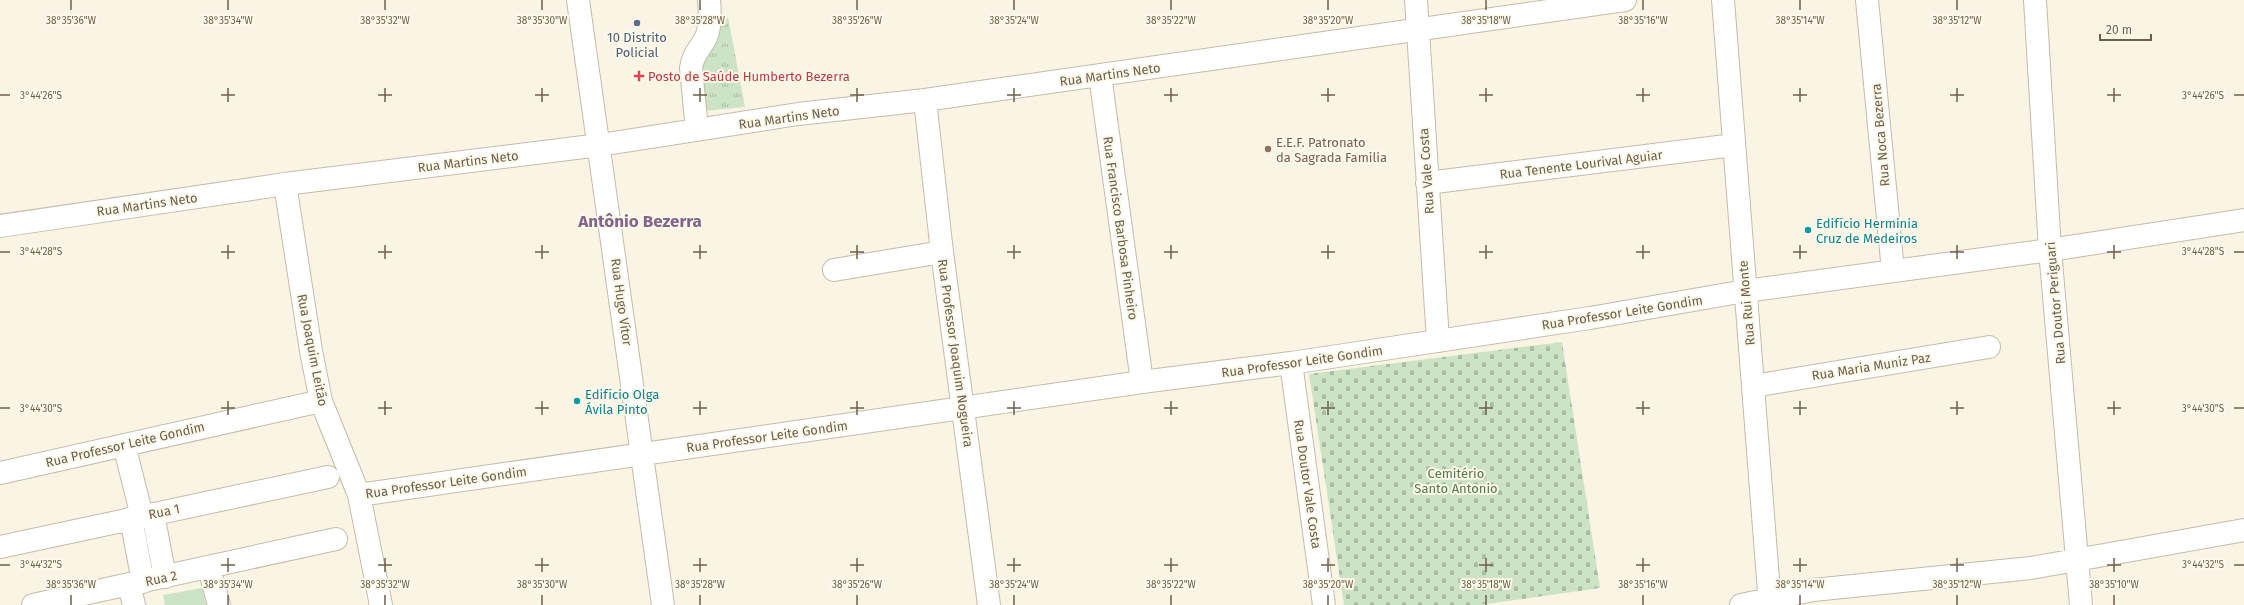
<svg xmlns="http://www.w3.org/2000/svg" width="2244" height="605" viewBox="0 0 2244 605" font-family="'Fira Sans',sans-serif">
<defs>
<pattern id="cemetery-stones" width="16" height="16" patternUnits="userSpaceOnUse"><rect width="16" height="16" fill="#cce4c5"/><path d="M2 7V4a2 2 0 0 1 4 0v3zM10 15v-3a2 2 0 0 1 4 0v3z" fill="#aabca2"/></pattern>
<pattern id="park-tufts" width="24" height="20" patternUnits="userSpaceOnUse"><rect width="24" height="20" fill="#cce4c5"/><path d="M3 7l-1-3M5 7V3M7 7l1-3M15 17l-1-3M17 17v-4M19 17l1-3" fill="none" stroke="#aabca2"/></pattern>
</defs>
<rect width="100%" height="100%" fill="#f9f4e4"/>
<path fill="url(#cemetery-stones)" d="M1562,342L1600,588L1479,605H1344L1309,374Z"/>
<path fill="url(#park-tufts)" d="M728,17L745,107L704,111L698,65L713,33Z"/>
<path fill="#cce4c5" d="M202,588L206,605H165L163,595Z"/>
<g fill="none" stroke-linecap="round" stroke-linejoin="round">
<g stroke="#c6bbaa" stroke-width="24">
<path id="minor" d="M578,0L663,605
M1416,0L1438,341
M1723,0L1770,605
M1867,0L1893,271
M2035,0L2050,250L2081,605
M1100,75L1142,382
M925,100L942,252L989,605
M697,130L691,68C693,52 702,48 707,35C711,24 710,11 709,0
M1427,183L1734,145
M285,184L311,351L321,401L359,495L381,605
M0,226L285,184L600,145L798,114L925,100L1625,0
M834,270L942,252
M1291,363L1324,605
M1753,386L1989,347
M124,445L142,516
M0,473L321,401
M359,495L1142,382L1291,363L1590,318L1745,291L2050,250L2244,220
M153,514L165,577
M131,518L143,582
M0,547L328,477
M209,568L219,605
M129,585L134,605
M33,605L336,539
M1741,605L1813,590L2031,568L2244,530"/>
</g>
<use href="#minor" stroke="#fff" stroke-width="22"/>
</g>
<path fill="none" stroke="#6d5f4d" stroke-width="1.5" d="M71,0V10M228,0V10M385,0V10M542,0V10M700,0V10M857,0V10M1014,0V10M1171,0V10M1328,0V10M1486,0V10M1643,0V10M1800,0V10M1957,0V10M228,88V102M385,88V102M542,88V102M700,88V102M857,88V102M1014,88V102M1171,88V102M1328,88V102M1486,88V102M1643,88V102M1800,88V102M1957,88V102M2114,88V102M0,95H10M221,95H235M378,95H392M535,95H549M693,95H707M850,95H864M1007,95H1021M1164,95H1178M1321,95H1335M1479,95H1493M1636,95H1650M1793,95H1807M1950,95H1964M2107,95H2121M2234,95H2244M228,245V259M385,245V259M542,245V259M700,245V259M857,245V259M1014,245V259M1171,245V259M1328,245V259M1486,245V259M1643,245V259M1800,245V259M1957,245V259M2114,245V259M0,252H10M221,252H235M378,252H392M535,252H549M693,252H707M850,252H864M1007,252H1021M1164,252H1178M1321,252H1335M1479,252H1493M1636,252H1650M1793,252H1807M1950,252H1964M2107,252H2121M2234,252H2244M228,401V415M385,401V415M542,401V415M700,401V415M857,401V415M1014,401V415M1171,401V415M1328,401V415M1486,401V415M1643,401V415M1800,401V415M1957,401V415M2114,401V415M0,408H10M221,408H235M378,408H392M535,408H549M693,408H707M850,408H864M1007,408H1021M1164,408H1178M1321,408H1335M1479,408H1493M1636,408H1650M1793,408H1807M1950,408H1964M2107,408H2121M2234,408H2244M228,558V572M385,558V572M542,558V572M700,558V572M857,558V572M1014,558V572M1171,558V572M1328,558V572M1486,558V572M1643,558V572M1800,558V572M1957,558V572M2114,558V572M0,565H10M221,565H235M378,565H392M535,565H549M693,565H707M850,565H864M1007,565H1021M1164,565H1178M1321,565H1335M1479,565H1493M1636,565H1650M1793,565H1807M1950,565H1964M2107,565H2121M2234,565H2244M71,595V605M228,595V605M385,595V605M542,595V605M700,595V605M857,595V605M1014,595V605M1171,595V605M1328,595V605M1486,595V605M1643,595V605M1800,595V605M1957,595V605M2114,595V605"/>
<circle fill="#5c6f8a" stroke="#fcf8ea" stroke-width="1.5" cx="637" cy="23" r="4"/>
<path fill="#e0444e" stroke="#fcf8ea" stroke-width="1.5" d="M637 70h4v4h4v4h-4v4h-4v-4h-4v-4h4z"/>
<circle fill="#8d6e63" stroke="#fcf8ea" stroke-width="1.5" cx="1268" cy="149" r="4"/>
<g fill="#0f9aa8" stroke="#fcf8ea" stroke-width="1.5">
<circle cx="1808" cy="230" r="4"/>
<circle cx="577" cy="401" r="4"/>
</g>
<g text-anchor="middle" stroke-width="4" stroke-linejoin="round" paint-order="stroke">
<g font-size="13" fill="#4e5e75" stroke="#fcf8ea">
<text x="637" y="42">10 Distrito<tspan x="637" dy="15">Policial</tspan></text>
</g>
<g font-size="13" fill="#6d5f4d" stroke="#fcf8ea">
<text transform="translate(1110 74) rotate(-8)" y="5">Rua Martins Neto</text>
<text transform="translate(789 117) rotate(-8)" y="5">Rua Martins Neto</text>
<text transform="translate(1880 135) rotate(-95)" y="5">Rua Noca Bezerra</text>
<text transform="translate(468 161) rotate(-7)" y="5">Rua Martins Neto</text>
<text transform="translate(1581 164) rotate(-7)" y="5">Rua Tenente Lourival Aguiar</text>
<text transform="translate(1426 171) rotate(-94)" y="5">Rua Vale Costa</text>
<text transform="translate(147 204) rotate(-8)" y="5">Rua Martins Neto</text>
<text transform="translate(1121 228) rotate(82)" y="5">Rua Francisco Barbosa Pinheiro</text>
<text transform="translate(622 302) rotate(82)" y="5">Rua Hugo Vítor</text>
<text transform="translate(1746 303) rotate(-95)" y="5">Rua Rui Monte</text>
<text transform="translate(2055 303) rotate(-95)" y="5">Rua Doutor Periguari</text>
<text transform="translate(1622 312) rotate(-9)" y="5">Rua Professor Leite Gondim</text>
<text transform="translate(313 350) rotate(79)" y="5">Rua Joaquim Leitão</text>
<text transform="translate(956 353) rotate(82)" y="5">Rua Professor Joaquim Nogueira</text>
<text transform="translate(1302 361) rotate(-8)" y="5">Rua Professor Leite Gondim</text>
<text transform="translate(1871 366) rotate(-9)" y="5">Rua Maria Muniz Paz</text>
<text transform="translate(767 436) rotate(-8)" y="5">Rua Professor Leite Gondim</text>
<text transform="translate(125 444) rotate(-13)" y="5">Rua Professor Leite Gondim</text>
<text transform="translate(446 482) rotate(-8)" y="5">Rua Professor Leite Gondim</text>
<text transform="translate(1308 484) rotate(82)" y="5">Rua Doutor Vale Costa</text>
<text transform="translate(164 511) rotate(-12)" y="5">Rua 1</text>
<text transform="translate(161 578) rotate(-12)" y="5">Rua 2</text>
</g>
<g font-size="13" fill="#be3a42" stroke="#fcf8ea" text-anchor="start">
<text x="648" y="81">Posto de Saúde Humberto Bezerra</text>
</g>
<g font-size="13" fill="#785e54" stroke="#fcf8ea" text-anchor="start">
<text x="1276" y="147">E.E.F. Patronato<tspan x="1276" dy="15">da Sagrada Familia</tspan></text>
</g>
<g font-size="13" fill="#0d838f" stroke="#fcf8ea" text-anchor="start">
<text x="1816" y="228">Edifício Herminia<tspan x="1816" dy="15">Cruz de Medeiros</tspan></text>
<text x="585" y="399">Edifício Olga<tspan x="585" dy="15">Ávila Pinto</tspan></text>
</g>
<g font-size="13" fill="#537c4d" stroke="#fcf8ea">
<text x="1456" y="478">Cemitério<tspan x="1456" dy="15">Santo Antonio</tspan></text>
</g>
<g font-size="17" font-weight="bold" fill="#84668a" stroke="#fcf8ea">
<text x="640" y="227">Antônio Bezerra</text>
</g>
</g>
<g font-size="10" text-anchor="middle" fill="#6d5f4d" stroke="#fcf8ea" stroke-width="4" stroke-linejoin="round" paint-order="stroke">
<text x="71" y="24">38°35'36"W</text>
<text x="228" y="24">38°35'34"W</text>
<text x="385" y="24">38°35'32"W</text>
<text x="542" y="24">38°35'30"W</text>
<text x="700" y="24">38°35'28"W</text>
<text x="857" y="24">38°35'26"W</text>
<text x="1014" y="24">38°35'24"W</text>
<text x="1171" y="24">38°35'22"W</text>
<text x="1328" y="24">38°35'20"W</text>
<text x="1486" y="24">38°35'18"W</text>
<text x="1643" y="24">38°35'16"W</text>
<text x="1800" y="24">38°35'14"W</text>
<text x="1957" y="24">38°35'12"W</text>
<text x="41" y="99">3°44'26"S</text>
<text x="2203" y="99">3°44'26"S</text>
<text x="41" y="255">3°44'28"S</text>
<text x="2203" y="255">3°44'28"S</text>
<text x="41" y="412">3°44'30"S</text>
<text x="2203" y="412">3°44'30"S</text>
<text x="41" y="568">3°44'32"S</text>
<text x="2203" y="568">3°44'32"S</text>
<text x="71" y="588">38°35'36"W</text>
<text x="228" y="588">38°35'34"W</text>
<text x="385" y="588">38°35'32"W</text>
<text x="542" y="588">38°35'30"W</text>
<text x="700" y="588">38°35'28"W</text>
<text x="857" y="588">38°35'26"W</text>
<text x="1014" y="588">38°35'24"W</text>
<text x="1171" y="588">38°35'22"W</text>
<text x="1328" y="588">38°35'20"W</text>
<text x="1486" y="588">38°35'18"W</text>
<text x="1643" y="588">38°35'16"W</text>
<text x="1800" y="588">38°35'14"W</text>
<text x="1957" y="588">38°35'12"W</text>
<text x="2114" y="588">38°35'10"W</text>
</g>
<path d="M2100 34v6h51v-6" fill="none" stroke="#6d5f4d" stroke-width="2"/>
<text x="2106" y="34" font-size="12" fill="#6d5f4d" stroke="#fcf8ea" stroke-width="3" paint-order="stroke">20 m</text>
</svg>
